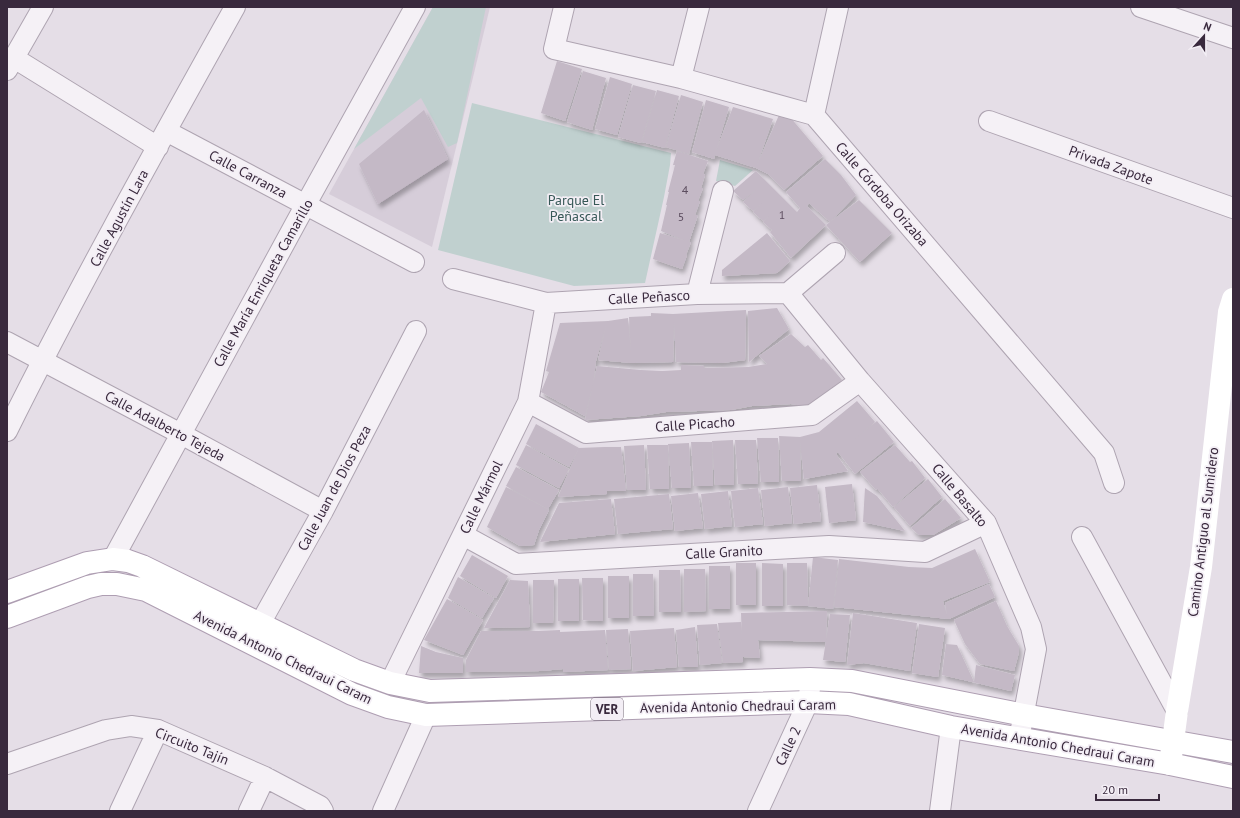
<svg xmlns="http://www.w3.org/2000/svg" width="1240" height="818" viewBox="0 0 1240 818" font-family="'PT Sans',sans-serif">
<defs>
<filter id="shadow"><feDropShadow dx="2.5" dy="4.5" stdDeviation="2" flood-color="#0004"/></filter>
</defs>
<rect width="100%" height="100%" fill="#e5dee7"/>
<path fill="#d6cdd9" d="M433,7H490L432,247L329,194Z"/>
<path fill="#c0d0cf" d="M433,7H486L457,143L448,147L421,98L354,149Z
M472,103L671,153L670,165L664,197L645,283L574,286L438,250Z
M720,160L753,170L735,186L716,181Z"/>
<path fill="#c4b9c6" filter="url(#shadow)" d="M557,61L582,69L565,121L541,113Z
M583,71L606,78L592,130L567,122Z
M610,77L632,84L617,135L595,129Z
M633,85L656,91L641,143L618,137Z
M657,90L679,96L665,148L642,142Z
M681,95L703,102L689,154L666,147Z
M706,100L729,107L716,151L733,107L773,119L757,165L779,115L790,117L823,156L784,190L768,174L756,168L715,155L714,159L692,152Z
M424,110L448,159L378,204L359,164Z
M677,151L708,161L703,174L705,175L701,188H703L698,201H700L695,215H698L689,242H691L686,255H687L682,269L653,259L660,233L686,241L661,231L667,205H666L669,192H668L675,165H673Z
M825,159L841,175L856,195L830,222L809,203L807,206L826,225L791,258L770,232L772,230L763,222L769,216L763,221L753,212L762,203L753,211L743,202L757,189L743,200L733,191L756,171L797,212L800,208L786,192Z
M859,200L892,233L860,262L826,225Z
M767,233L790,261L777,273L722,276V270Z
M777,308L789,329L749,362L748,311Z
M746,310L745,360L722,363L676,362L674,321L673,362L632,363L598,360L606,326L596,361L593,384L585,416L541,392L549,372L546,371L560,323L608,321L628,318L631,353L629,317L651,316V313L673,314Z
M791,334L805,347L808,345L821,360L823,358L842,380L809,407L791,404L752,406L731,410L666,412L641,416L585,420L597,366L641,370L662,371L681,370V365L704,366V368L748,367L767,364L759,356Z
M857,401L875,422L854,440L877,421L894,442L855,474L838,452L836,454L848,471L804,479L800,442L801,481H782L779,436L800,437L819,432Z
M536,424L579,448L604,447H621L626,491H607V494L558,497L578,450L569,467L526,444Z
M757,438H778L779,482H761Z
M733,440L734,485H715L712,441Z
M735,440H756L758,484H738Z
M691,442H712L713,486H694Z
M689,443L691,488H672L668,444Z
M526,445L569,469L559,488L516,465Z
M644,445L646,490H627L624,446Z
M647,445H668L669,489H650Z
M895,445L910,462L912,461L925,478L893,507L877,488L876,490L860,472Z
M516,467L559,490L548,509L506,486Z
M928,479L942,497L910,526L894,507Z
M852,484L856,520L829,523L825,487Z
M817,485L821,521L794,524L790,488Z
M506,487L549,510L539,530L534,545L520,546L487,527Z
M788,487L792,523L765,526L761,490Z
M758,488L763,524L735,527L731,491Z
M865,488L877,496L905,531L863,522Z
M728,491L732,526L705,529L701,494Z
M698,493L703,528L675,531L671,496Z
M669,494L673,529L618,534L614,499Z
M611,499L615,534L540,542L559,503Z
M945,499L961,518L933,535H919L911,528Z
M975,549L990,582L943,601L947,615L945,603L989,584L995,597L949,619L834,607L839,559L909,567L932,568Z
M472,555L508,576L496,598L460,576Z
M813,557L838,560L833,609L808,606L787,605V563H807L808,606Z
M736,563H756V605H736Z
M762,563L783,564V606H762Z
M709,566H730V609H709Z
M684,569H705L706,611L684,612Z
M659,570H680L681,612H659Z
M633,574H653L654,616H633Z
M608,576H629V618H608Z
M458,577L494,598L482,618L448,598Z
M582,578H603V621L583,620Z
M558,579H579V621H558Z
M510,580L528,581L530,627L484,628Z
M533,580H554L553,623H533Z
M447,599L483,620L463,655L424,640Z
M996,601L1007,626L1019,646V652L1014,671L980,664L965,644L954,620Z
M827,611L826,642L758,640L760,658L743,657V662L723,663L718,623L741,622L742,640L741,613Z
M853,613L917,623L910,671L864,663L847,665Z
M830,614L850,615L845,662L823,660Z
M717,624L722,663L700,665L697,625Z
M919,624L945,628L938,677L912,673Z
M695,627L698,667H679L676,630Z
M674,628L677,667L633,671L630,631Z
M628,629L631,669L609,670L606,630Z
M560,630V632L605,630L608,670L563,672V669L541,671L466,672V660L481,631H538Z
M946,644L957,645L974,682L976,665L1015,675L1011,691L942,675Z
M421,646L436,652L463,658V673H419Z"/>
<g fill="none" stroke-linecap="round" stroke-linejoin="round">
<g stroke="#aea4b1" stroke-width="22">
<path id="street" d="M564,7L554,49L681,78L814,115L1104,453L1114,483
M1141,7L1233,38
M14,58L158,147
M7,70L43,7
M681,78L699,7
M814,115L838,7
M989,121L1233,208
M166,131L414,262
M453,279L546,303L697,294L788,293L835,253
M788,293L860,381L986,523L1031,627L1036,649L1019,739
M697,294L723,191
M7,342L181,434L323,511
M528,402L586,433L812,415L860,381
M7,431C78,288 157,147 235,7
M463,535L516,564L829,546L925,552L986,523
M1082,537L1177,711
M113,559L306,204L415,7
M252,638L323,511L416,331
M390,683L528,402L546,303
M7,764L106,730L131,726L158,730L265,777L320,806L323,811
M120,811L158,730
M249,811L265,777
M383,811L426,715
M758,811L808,702L810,688
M940,811L951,727"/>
</g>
<g stroke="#ae9eb2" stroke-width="24">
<path id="primary" d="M7,592L87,563L113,559L128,561L142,566L354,670L390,683L430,691L810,679L852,681L1024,715L1233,752
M7,617L88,587L101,584H117L146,590L352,694L388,707L426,715L808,702L849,704L951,727L1170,764L1233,777"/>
</g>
<use href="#street" stroke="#f5f1f6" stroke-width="20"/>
<path stroke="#fff" stroke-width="22" d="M1170,764L1177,711L1201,567L1229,312L1233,299"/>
<use href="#primary" stroke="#fff" stroke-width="22"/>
</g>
<g text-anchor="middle" stroke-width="3.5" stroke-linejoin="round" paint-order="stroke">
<g font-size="12" fill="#5c4d5f">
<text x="685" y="194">4</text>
<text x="782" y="219">1</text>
<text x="681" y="221">5</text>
</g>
<rect fill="#f3eef5" stroke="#716474" stroke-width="1" x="591" y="698" width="32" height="22" rx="3"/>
<g font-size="13" font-weight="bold" fill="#39293d">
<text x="607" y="714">VER</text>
</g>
<g font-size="14" fill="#39293d" stroke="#f3eef5">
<text transform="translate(1111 165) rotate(20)" y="5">Privada Zapote</text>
<text transform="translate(248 174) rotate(28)" y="5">Calle Carranza</text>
<text transform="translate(882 194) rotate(49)" y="5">Calle Córdoba Orizaba</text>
<text transform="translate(119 218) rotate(-62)" y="5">Calle Agustín Lara</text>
<text transform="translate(263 283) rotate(-61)" y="5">Calle María Enriqueta Camarillo</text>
<text transform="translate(649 297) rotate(-3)" y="5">Calle Peñasco</text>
<text transform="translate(695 424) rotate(-4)" y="5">Calle Picacho</text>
<text transform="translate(165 426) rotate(28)" y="5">Calle Adalberto Tejeda</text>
<text transform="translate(334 488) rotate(-62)" y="5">Calle Juan de Dios Peza</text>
<text transform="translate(960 495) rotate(50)" y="5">Calle Basalto</text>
<text transform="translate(481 497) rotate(-64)" y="5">Calle Mármol</text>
<text transform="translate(1203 532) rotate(-83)" y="5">Camino Antiguo al Sumidero</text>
<text transform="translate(724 552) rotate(-3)" y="5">Calle Granito</text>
<text transform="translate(283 657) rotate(26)" y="5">Avenida Antonio Chedraui Caram</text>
<text transform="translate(738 706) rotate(-1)" y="5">Avenida Antonio Chedraui Caram</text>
<text transform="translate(1058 745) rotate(10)" y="5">Avenida Antonio Chedraui Caram</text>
<text transform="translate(192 746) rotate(22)" y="5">Circuito Tajín</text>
<text transform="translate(788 746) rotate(-65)" y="5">Calle 2</text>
</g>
<g font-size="14" fill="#375857" stroke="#f3eef5">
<text x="576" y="205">Parque El<tspan x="576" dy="16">Peñascal</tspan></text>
</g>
</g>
<rect width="1240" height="818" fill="none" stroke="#39293d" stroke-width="16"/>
<g transform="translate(1204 36) rotate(21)" stroke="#f3eef5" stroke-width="3" paint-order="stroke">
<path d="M0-3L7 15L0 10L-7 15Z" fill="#39293d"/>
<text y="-6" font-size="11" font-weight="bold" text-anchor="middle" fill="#39293d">N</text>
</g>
<path d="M1096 794v6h63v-6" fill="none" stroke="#39293d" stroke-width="2"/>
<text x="1102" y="794" font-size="12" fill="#39293d" stroke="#f3eef5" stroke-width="3" paint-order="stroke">20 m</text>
</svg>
